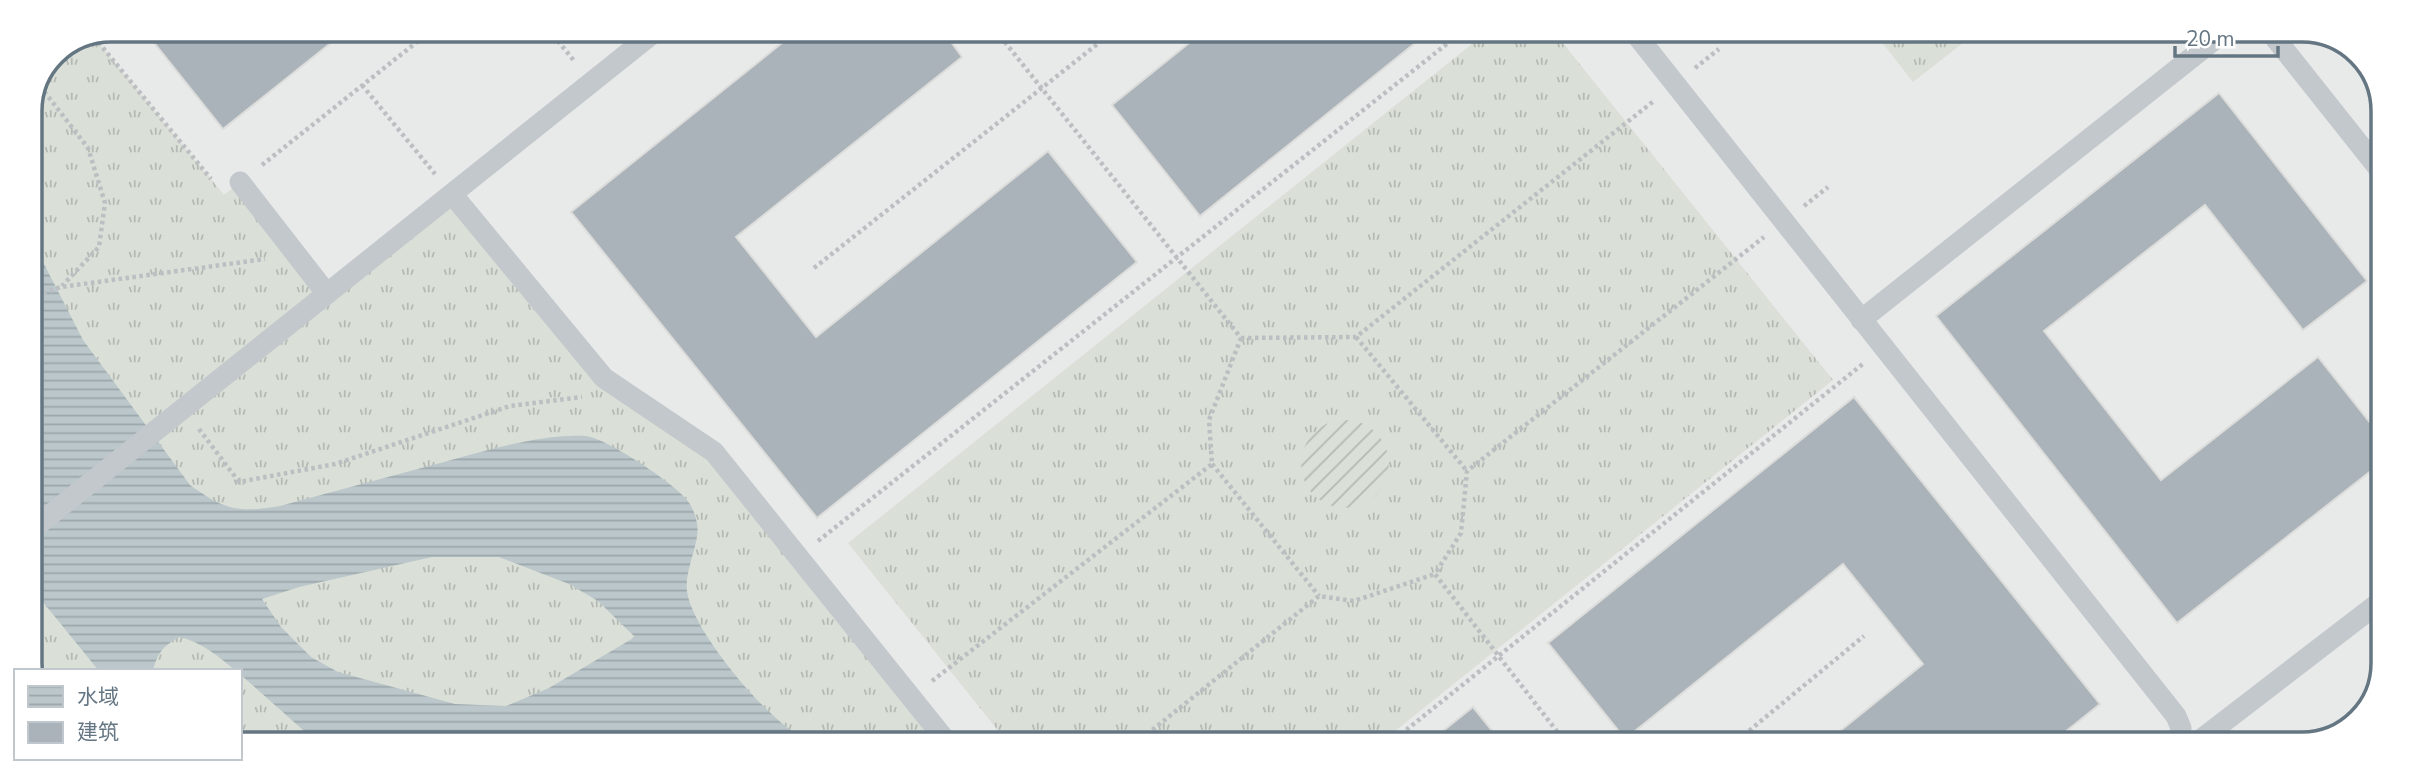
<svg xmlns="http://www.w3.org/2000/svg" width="2413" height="774" viewBox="0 0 2413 774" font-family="'Nunito Sans','Noto Sans SC',sans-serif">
<defs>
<pattern id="grass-tufts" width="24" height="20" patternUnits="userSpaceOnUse" patternTransform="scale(1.75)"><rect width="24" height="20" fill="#dadfd7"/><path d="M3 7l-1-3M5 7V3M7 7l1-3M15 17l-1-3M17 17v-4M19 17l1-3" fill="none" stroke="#b4b9b4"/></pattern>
<pattern id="garden-furrows" width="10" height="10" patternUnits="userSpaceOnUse" patternTransform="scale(1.75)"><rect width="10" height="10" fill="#dadfd7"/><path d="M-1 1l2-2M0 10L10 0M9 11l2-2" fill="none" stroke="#b4b9b4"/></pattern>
<pattern id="water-rules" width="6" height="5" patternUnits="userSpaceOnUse" patternTransform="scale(1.75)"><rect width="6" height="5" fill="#bbc7cb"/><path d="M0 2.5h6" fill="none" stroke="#9ca6aa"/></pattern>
</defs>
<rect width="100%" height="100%" fill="#fafaf8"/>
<path fill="#e8e9e9" d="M111,30L2323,33L2366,61L2383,105L2380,684L2352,727L2302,744L240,742V671H31L30,669V111L54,53Z"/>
<path fill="url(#grass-tufts)" d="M1487,32H1554L1833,380L1380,743H1008L848,543Z
M1874,32H1977L1913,82Z
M94,37L224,195L240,182L327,294L452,194L604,378L714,452L947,742H240V671H31L30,111L54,53Z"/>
<path fill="url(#garden-furrows)" d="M1301 464a44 44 0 1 1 88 0a44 44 0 1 1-88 0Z"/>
<path fill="url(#water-rules)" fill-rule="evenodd" d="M30,142L41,179L35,236L43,262L83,340L190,485C225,510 237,513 280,506C334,491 389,477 444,462C483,451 545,433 585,436C605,437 674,483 687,500C692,506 696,516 697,524C701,541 684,570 687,591C691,630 772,727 808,740L907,738L914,742H328L303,730L240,674V671H236C218,656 203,643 180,637C164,645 157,653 153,671H99L30,586ZM432,557H499L569,584L598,601L635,637L549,688L506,706L455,704L338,672L311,657L281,627L262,599L299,587Z"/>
<path fill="#aab3b9" stroke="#dcdcda" stroke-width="2" d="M144,30H347L223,129Z
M797,31H943L962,57L736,237L816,337L1048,151L1137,262L817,518L571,212Z
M1204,31H1430L1200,216L1112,105Z
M2219,93L2367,281L2303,330L2205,205L2044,331L2161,480L2318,357L2382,438L2381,463L2177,623L1936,316Z
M1854,397L2100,704L2050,744H1824L1923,664L1843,564L1625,739L1548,643Z
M1473,707L1502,743H1428Z"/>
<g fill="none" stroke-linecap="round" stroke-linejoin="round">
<path stroke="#bbbfc2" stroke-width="4.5" stroke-dasharray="3.5 3.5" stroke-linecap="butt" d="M549,30L575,62
M996,31L1241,338
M94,37L211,179
M1695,68L1719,49
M362,85L435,174
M40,86L88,148L105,203L99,247L62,286
M262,165L432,30
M1804,206L1828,187
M814,268L1114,31
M30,298L61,287L265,259
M1356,337L1467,471
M1241,338L1356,337L1655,100
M199,429L239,482L335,464L510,406L582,397
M1212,464L1319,596
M818,541L1462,32
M932,681L1212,464L1209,420L1241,338
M1136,743L1319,596L1354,601L1435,574
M1390,743L1864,363
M1566,743L1435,574L1461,533L1467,471L1764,237
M1733,744L1864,636"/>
<path stroke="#c3c8cc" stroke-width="21" d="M1634,32L2176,716L2181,728L2178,744
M2271,33L2383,174
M240,182L327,294
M452,194L604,378L714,452L947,742
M1861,320L2224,32
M30,531L657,30
M2195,744L2381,601"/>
</g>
<path d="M0 0H2413V774H0ZM111 42H2302A69 69 0 0 1 2371 111V663A69 69 0 0 1 2302 732H111A69 69 0 0 1 42 663V111A69 69 0 0 1 111 42Z" fill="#fff" fill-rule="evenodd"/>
<path fill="none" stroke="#657683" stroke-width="3.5" d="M111 42H2302A69 69 0 0 1 2371 111V663A69 69 0 0 1 2302 732H111A69 69 0 0 1 42 663V111A69 69 0 0 1 111 42Z"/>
<rect x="14" y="669" width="228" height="91" fill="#ffffff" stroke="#c1c8cd" stroke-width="2"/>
<rect x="28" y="686" width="35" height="21" fill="url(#water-rules)" stroke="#c1c8cd" stroke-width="2"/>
<text x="77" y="704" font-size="21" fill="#657683">水域</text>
<rect x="28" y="722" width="35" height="21" fill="#aab3b9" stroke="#c1c8cd" stroke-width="2"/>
<text x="77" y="739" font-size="21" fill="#657683">建筑</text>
<path d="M2175 46v10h103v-10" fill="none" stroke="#657683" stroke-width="3.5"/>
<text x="2186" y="46" font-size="21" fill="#657683" stroke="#ffffff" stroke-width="5" paint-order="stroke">20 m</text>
</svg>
